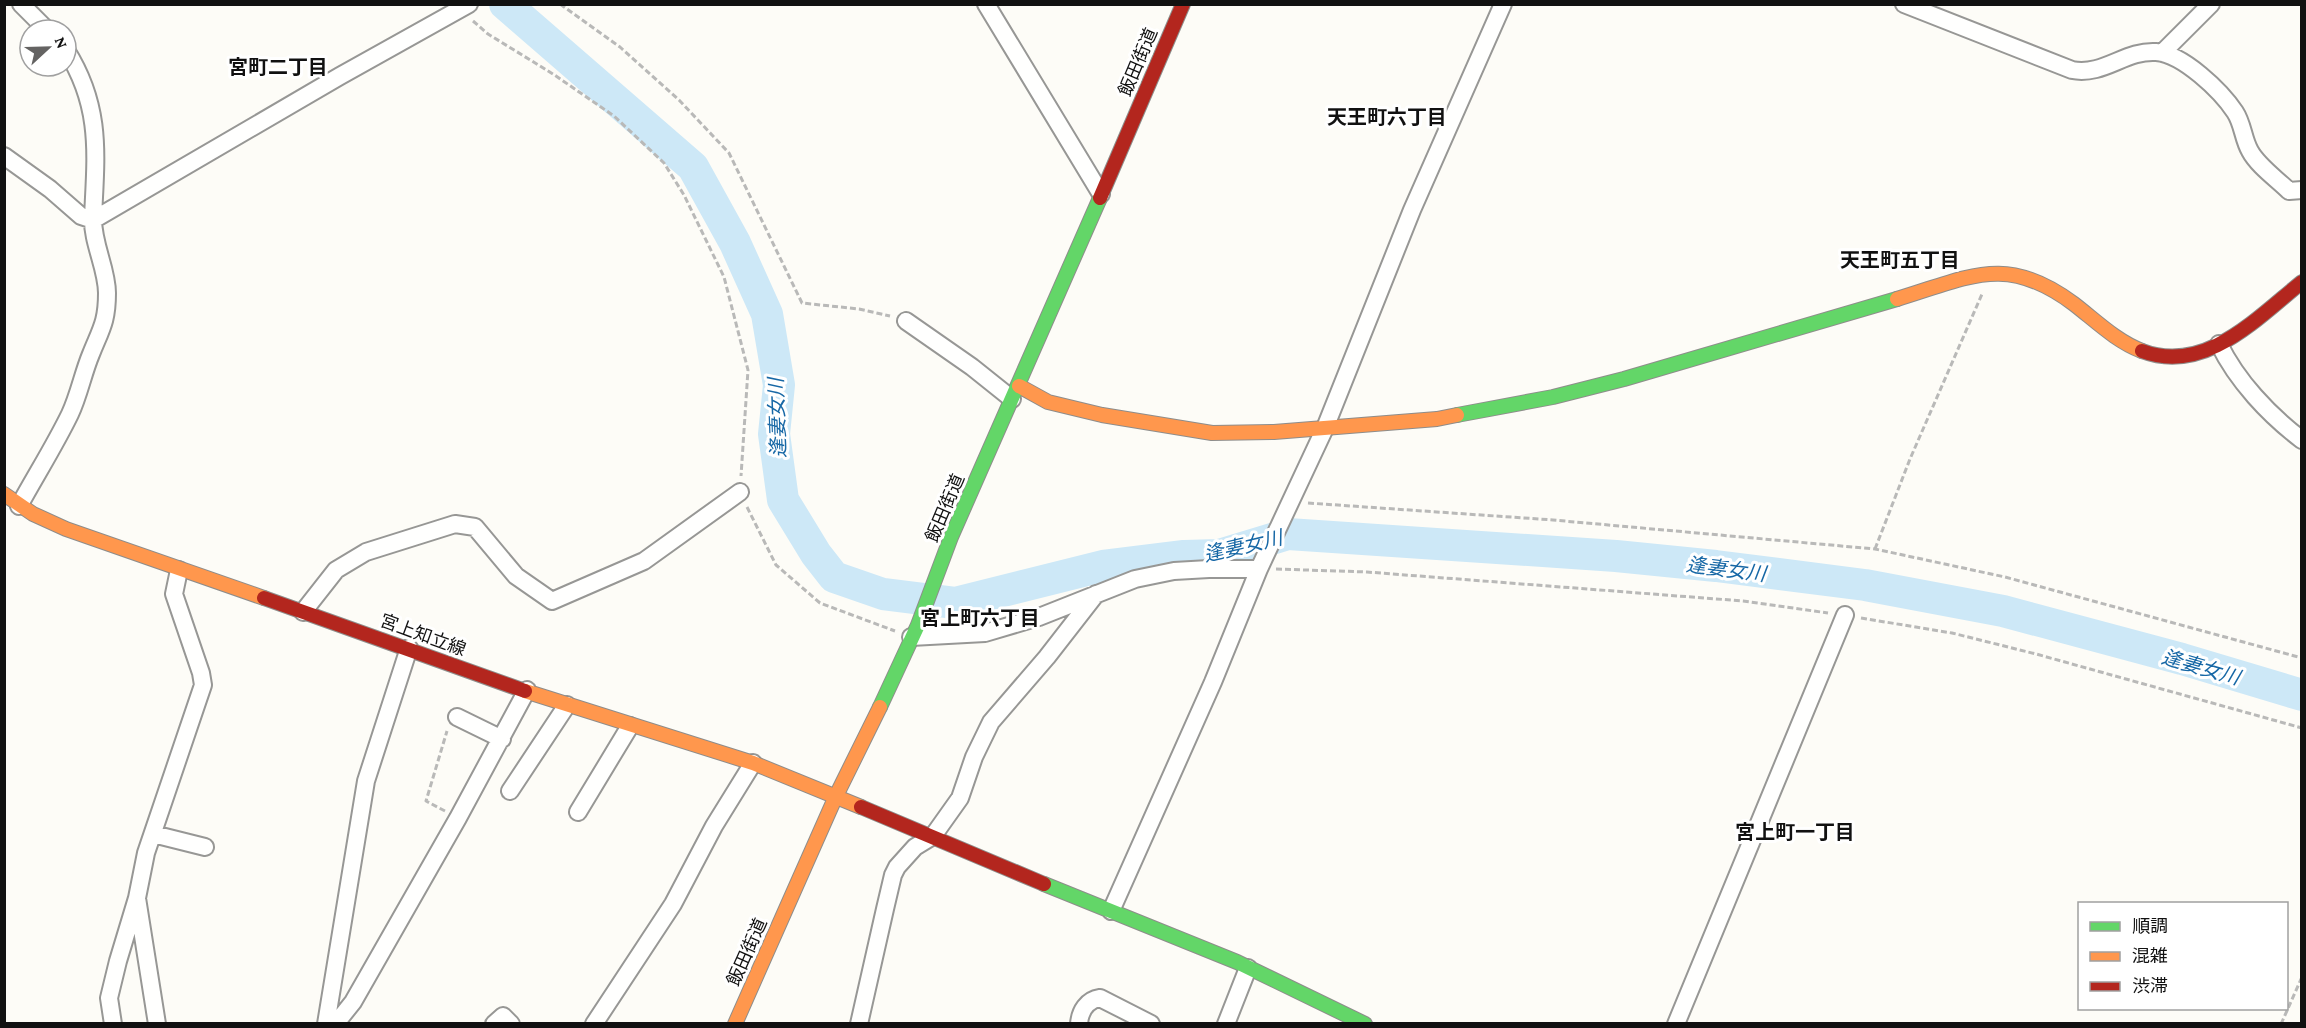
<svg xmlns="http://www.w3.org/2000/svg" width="2306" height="1028" viewBox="0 0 2306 1028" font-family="'Crimson Pro','Noto Sans JP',serif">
<rect width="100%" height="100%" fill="#fdfcf7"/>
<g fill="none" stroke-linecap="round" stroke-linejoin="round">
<path stroke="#cde8f7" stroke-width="32" d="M505,4L693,167L735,243L767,314L779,385L774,434L783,500L816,554L834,577L883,594L955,603L1103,566L1184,556L1219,555L1288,534L1616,556L1716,566L1865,585L2003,611L2182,659L2302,695"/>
<g stroke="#979795" stroke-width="20">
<path id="street" d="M21,4L47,30
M986,4L1101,194
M1904,4L2072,70C2104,76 2125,50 2156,52C2183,54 2221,91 2235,112C2243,124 2243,139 2250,151C2258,166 2277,179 2289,191L2302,190
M2162,53L2211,4
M4,156L50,189L81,216L93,220L340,76L469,4
M906,321L972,367L1012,399
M2219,344C2237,381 2269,415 2302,440
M19,506C36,475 55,445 70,414C79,395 83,373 91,354C101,329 107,322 107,293C107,268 92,243 93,217C96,154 102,107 66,50
M303,612L336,570L366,552L455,524L475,527L516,576L552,601L644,561L740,492
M911,637L985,633L1039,617L1135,579L1174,571L1209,569H1259
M457,717L502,739
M510,791L567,705
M578,812L630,726
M153,834L205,847
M137,898L146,853L203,685L201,673L174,594L179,570
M1111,911L1213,682L1259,569L1325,428L1412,210L1503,4
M113,1024L109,998L118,961L137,898L157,1024
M326,1024L366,781L409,648
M330,1024L337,1022L353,1002L458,818L527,690
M494,1024L503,1016L511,1024
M594,1024L673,904L714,826L753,763
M859,1024L885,909L893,875L897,867L915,847L933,836L960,798L974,757L991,722L1047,657L1096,594
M1079,1024C1080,1011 1087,1000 1100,998L1151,1024
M1226,1024L1248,968
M1676,1024L1845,615"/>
</g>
<g stroke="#8e8d8b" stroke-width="16">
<path id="fast" d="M1457,415L1553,397L1624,379L1897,299
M880,707L918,625L951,537L1100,198
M1044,884L1237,962L1365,1024"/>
</g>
<g stroke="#8e8d8b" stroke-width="16">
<path id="slow" d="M1897,299C1970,277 2006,253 2074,304C2096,321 2116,341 2142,351
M1019,386L1048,402L1102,415L1212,433L1274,432L1437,419L1457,415
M4,494L33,514L66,529L264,598
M525,691L753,763L861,807
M735,1024L836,796L880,707"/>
</g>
<g stroke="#8e8d8b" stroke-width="16">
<path id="jam" d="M1100,198L1183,4
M2142,351C2205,375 2257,318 2302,282
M264,598L525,691
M861,807L1044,884"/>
</g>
<path stroke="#b9b9b8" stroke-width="3" stroke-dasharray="6 3" stroke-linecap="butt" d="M560,4L620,47L679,100L729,153L802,303L859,309L890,316
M473,21L488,34L553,74L614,116L664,163L684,195L724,277L748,370L741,476
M1308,503L1553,520L1875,549L2005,577L2302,658
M747,507L776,565L820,603L895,631
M1875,549L1910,459L1982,294
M1276,569L1367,572L1743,601L1828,613
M1861,618L1952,633L2036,654L2302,728
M445,811L426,801L447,731
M2281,1024L2302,977"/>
<use href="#street" stroke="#fffffe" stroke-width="16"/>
<use href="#fast" stroke="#63d668" stroke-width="14"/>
<use href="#slow" stroke="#ff974d" stroke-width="14"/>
<use href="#jam" stroke="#b3261e" stroke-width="14"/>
</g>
<g text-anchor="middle" stroke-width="6" stroke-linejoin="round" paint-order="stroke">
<g font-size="18" fill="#111" stroke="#fff">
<text transform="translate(1138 62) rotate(-67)" y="6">飯田街道</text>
<text transform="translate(945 508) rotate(-67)" y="6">飯田街道</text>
<text transform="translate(423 635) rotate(20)" y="6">宮上知立線</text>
<text transform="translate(747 952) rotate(-66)" y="6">飯田街道</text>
</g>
<g font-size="20" font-weight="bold" fill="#111" stroke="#fff">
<text x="278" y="74">宮町二丁目</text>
<text x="1387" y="124">天王町六丁目</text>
<text x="1900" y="267">天王町五丁目</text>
<text x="980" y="625">宮上町六丁目</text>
<text x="1795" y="839">宮上町一丁目</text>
</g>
<g font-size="20" font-style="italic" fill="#1768a6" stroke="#fff">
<text transform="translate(777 418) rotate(-92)" y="7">逢妻女川</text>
<text transform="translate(1243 546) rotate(-13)" y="7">逢妻女川</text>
<text transform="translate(1726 569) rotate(7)" y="7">逢妻女川</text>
<text transform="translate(2201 667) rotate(16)" y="7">逢妻女川</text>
</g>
</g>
<rect width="2306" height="1028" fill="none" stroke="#111111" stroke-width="12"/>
<rect x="2078" y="902" width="210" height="108" fill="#ffffff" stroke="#a0a0a0" stroke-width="1.5"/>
<rect x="2090" y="922" width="30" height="9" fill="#63d668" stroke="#a0a0a0" stroke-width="1.5"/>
<text x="2132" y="932" font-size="18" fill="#111111">順調</text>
<rect x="2090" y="952" width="30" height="9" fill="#ff974d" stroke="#a0a0a0" stroke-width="1.5"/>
<text x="2132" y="962" font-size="18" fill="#111111">混雑</text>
<rect x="2090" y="982" width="30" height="9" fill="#b3261e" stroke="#a0a0a0" stroke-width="1.5"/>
<text x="2132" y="992" font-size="18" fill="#111111">渋滞</text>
<g transform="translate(48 48) rotate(68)"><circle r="28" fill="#ffffff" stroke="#a0a0a0" stroke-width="1.5"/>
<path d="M0-4.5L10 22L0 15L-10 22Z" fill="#646362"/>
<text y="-9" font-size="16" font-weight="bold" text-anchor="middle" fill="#111111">N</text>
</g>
</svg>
